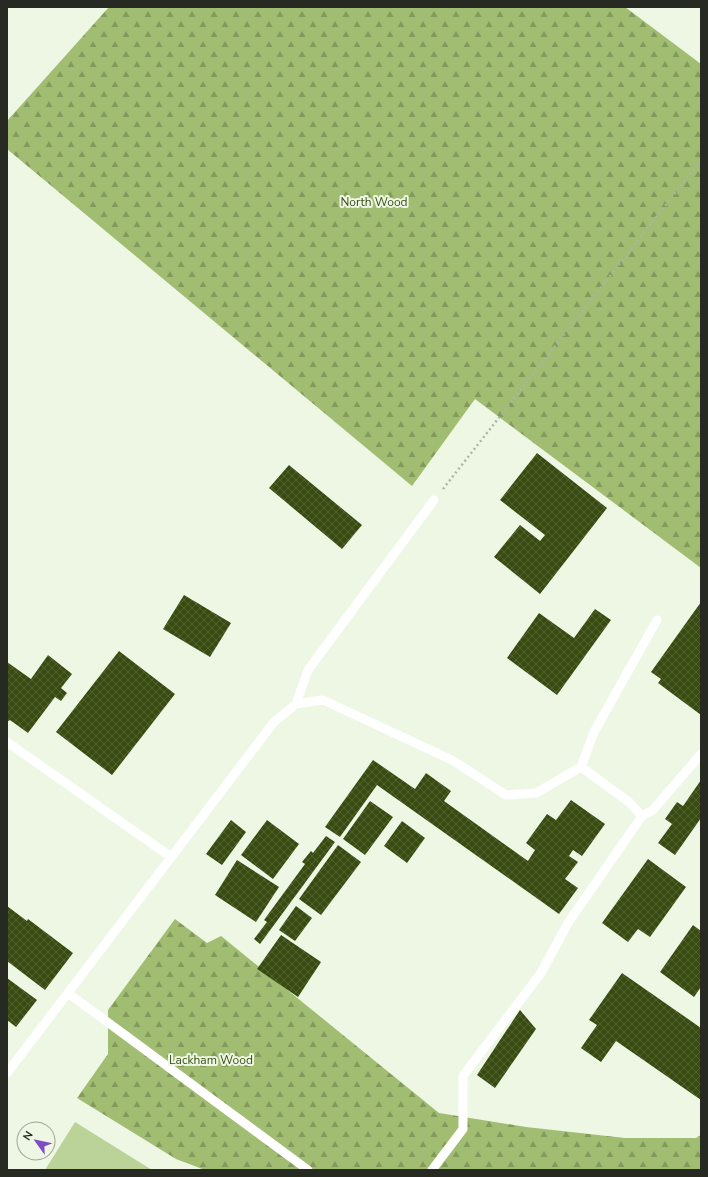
<svg xmlns="http://www.w3.org/2000/svg" width="708" height="1177" viewBox="0 0 708 1177" font-family="'Nunito Sans',sans-serif">
<defs>
<pattern id="forest-firs" width="22" height="20" patternUnits="userSpaceOnUse"><rect width="22" height="20" fill="#a0bd71"/><path d="M5 1l3.5 6h-7zM16 11l3.5 6h-7z" fill="#829a5c"/></pattern>
<pattern id="building-cross-hatch" width="8" height="8" patternUnits="userSpaceOnUse"><rect width="8" height="8" fill="#384b11"/><path d="M0 0l8 8M0 8l8-8" fill="none" stroke="#536233"/></pattern>
</defs>
<rect width="100%" height="100%" fill="#eef7e3"/>
<path fill="#bbd298" d="M75,1122L152,1170H45Z"/>
<path fill="url(#forest-firs)" d="M109,7H625L701,64V568L475,399L412,486L7,149V121Z
M175,919L207,943L221,936L439,1113L526,1127L625,1138H696L701,1135V1170H205L176,1159L77,1098L108,1054V1010Z"/>
<path fill="url(#building-cross-hatch)" d="M537,453L607,508L540,594L494,557L520,525L540,541L545,535L500,500Z
M289,465L362,525L342,549L269,488Z
M184,595L231,623L210,657L163,629Z
M701,602V715L658,683L661,679L651,672Z
M595,609L611,620L557,695L507,658L539,613L574,638Z
M119,651L175,694L112,775L56,732Z
M48,655L72,674L61,688L67,693L61,701L55,697L28,733L10,720L7,722V662L31,679Z
M373,760L415,789L426,773L451,791L444,801L528,861L535,850L526,843L547,814L556,820L571,800L605,824L582,856L573,850L569,856L578,862L565,879L578,888L559,914L377,785L340,837L325,827Z
M701,780V818L675,855L658,843L672,824L665,819L677,802L683,806Z
M370,801L393,817L365,855L343,839Z
M231,820L246,832L222,865L206,854Z
M267,820L299,844L273,879L241,855Z
M402,821L425,838L407,863L384,846Z
M326,836L335,842L260,944L254,939L267,922L264,920L305,864L302,862L311,851L313,853Z
M338,845L361,862L321,915L299,899Z
M648,859L686,887L650,937L638,929L628,942L602,923Z
M237,860L279,887L256,922L215,895Z
M7,906L27,921L28,919L73,953L45,990L7,961Z
M296,906L312,918L295,941L279,930Z
M693,925L701,931V987L694,997L660,972Z
M281,935L321,962L298,997L257,969Z
M622,973L701,1028V1100L616,1041L601,1062L581,1048L597,1025L589,1020Z
M7,978L37,1000L16,1027L7,1020Z
M520,1010L536,1029L495,1088L477,1075Z"/>
<g fill="none" stroke-linecap="round" stroke-linejoin="round">
<path stroke="#adb4a4" stroke-width="2.5" stroke-dasharray="2 3" stroke-linecap="butt" d="M443,489L701,160"/>
<path stroke="#fff" stroke-width="9" d="M296,704L323,700L452,760L506,795L536,793L581,767L594,732L657,620
M7,742L171,857
M581,767L629,802L642,816
M68,993L308,1170
M7,1073L274,722L296,704L308,670L434,500
M432,1170L463,1129V1076L541,973L568,923L642,816L653,810L701,754"/>
</g>
<g text-anchor="middle" stroke-width="4" stroke-linejoin="round" paint-order="stroke">
<g font-size="12" fill="#3b4d16" stroke="#eef7e3">
<text x="374" y="206">North Wood</text>
<text x="211" y="1064">Lackham Wood</text>
</g>
</g>
<rect width="708" height="1177" fill="none" stroke="#272a23" stroke-width="16"/>
<g transform="translate(36 1141) rotate(303)"><circle r="19" fill="#eef7e3" stroke="#9ea596"/>
<path d="M0-3L7 15L0 10L-7 15Z" fill="#7d4bc3"/>
<text y="-6" font-size="11" font-weight="bold" text-anchor="middle" fill="#272a23">N</text>
</g>
</svg>
